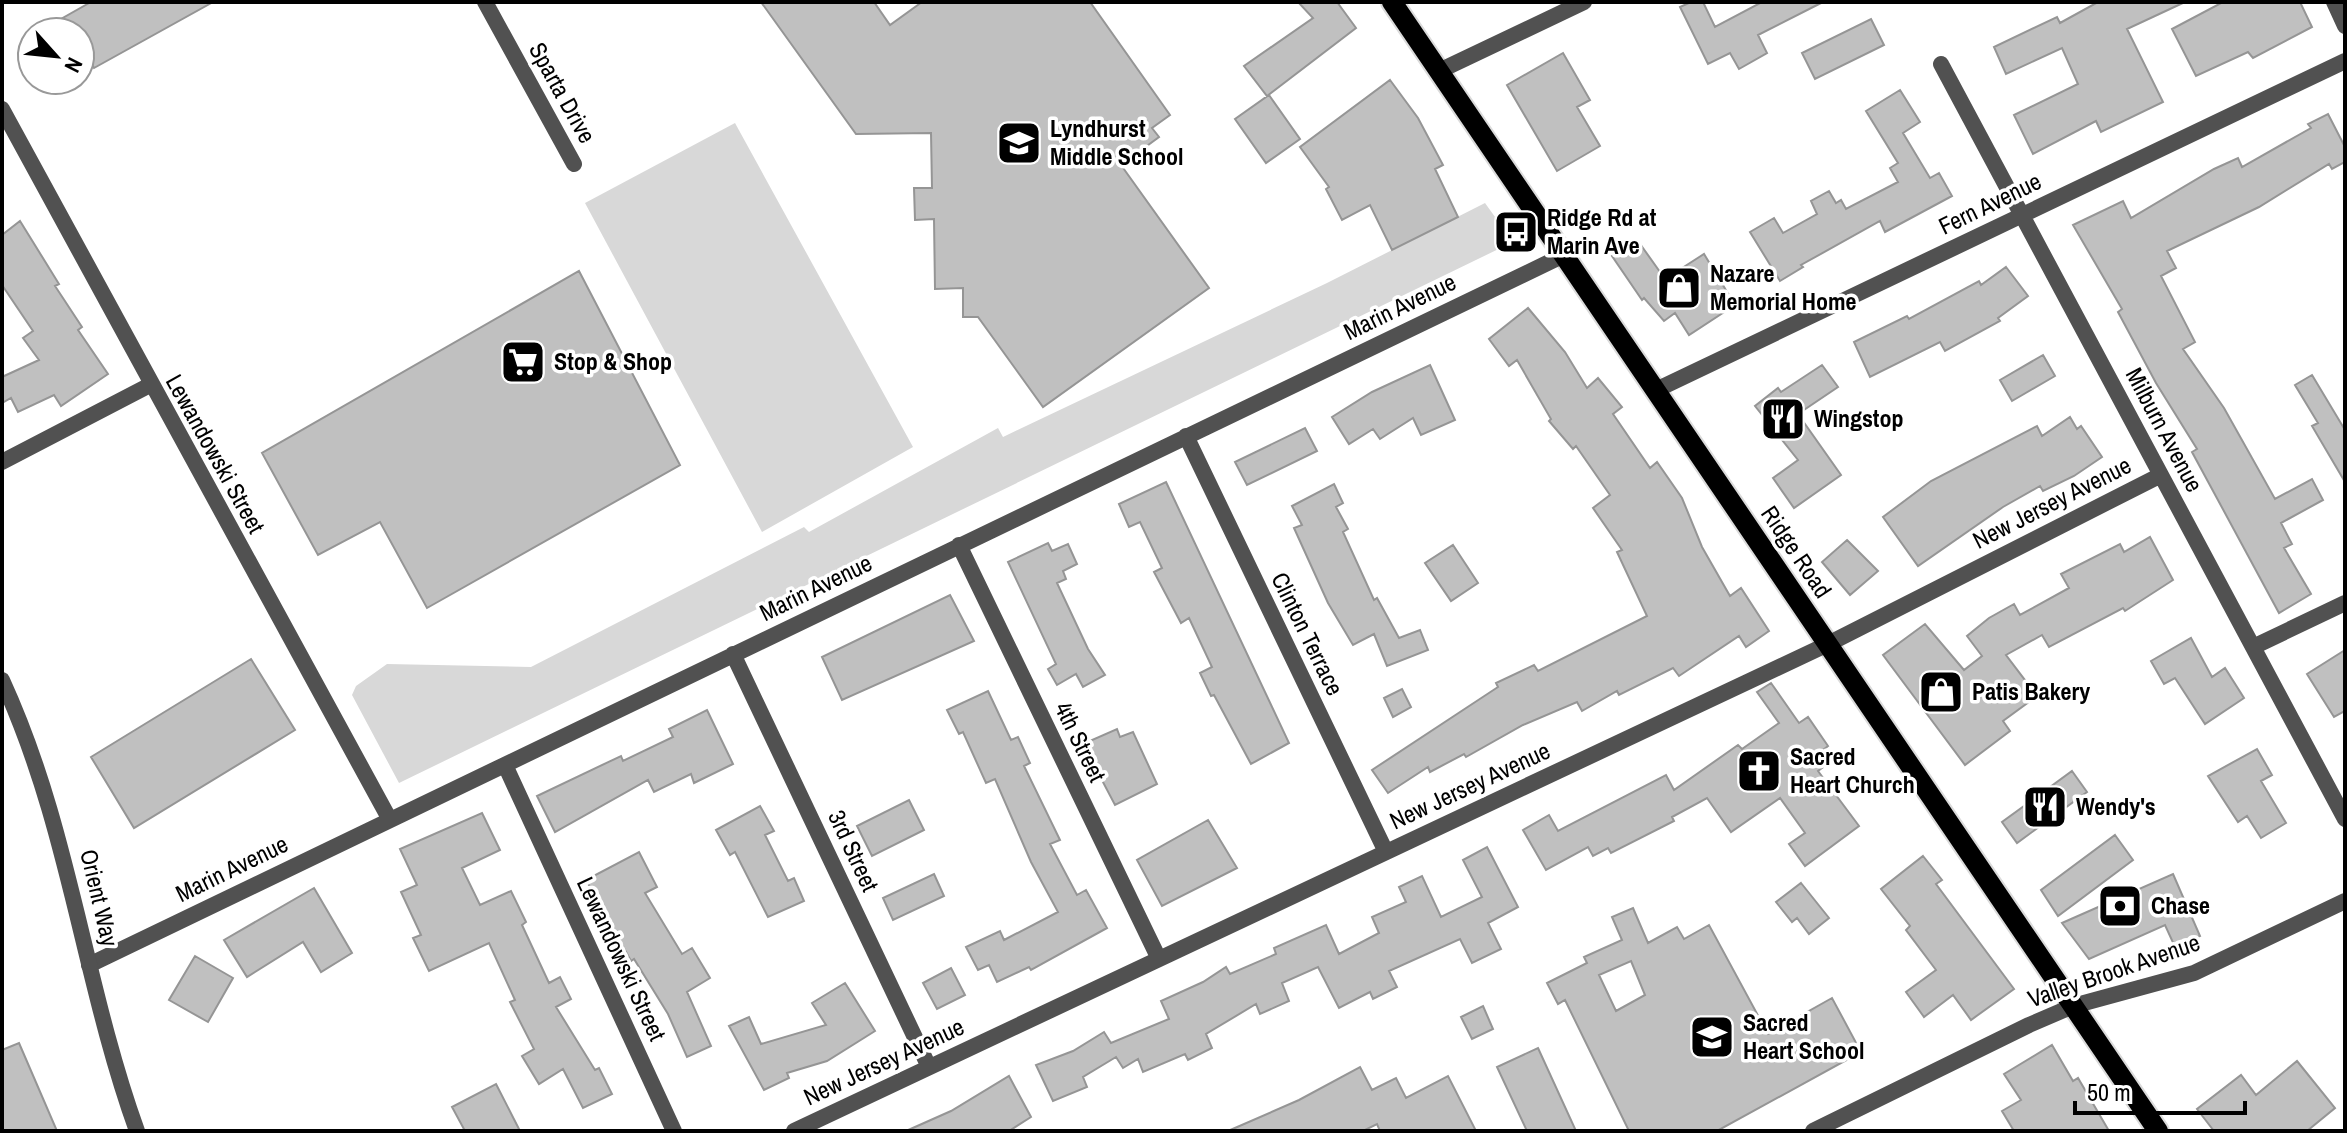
<svg xmlns="http://www.w3.org/2000/svg" width="2347" height="1133" viewBox="0 0 2347 1133" font-family="'Archivo Narrow',sans-serif">
<rect width="100%" height="100%" fill="#fff"/>
<path fill="#d8d8d8" d="M735,123L913,447L762,532L585,203Z
M1485,203L1513,242L399,783L352,695L356,686L387,664L531,667L804,527L809,532L998,428L1003,437L1327,283Z"/>
<path fill="#c0c0c0" stroke="#959595" stroke-width="2" fill-rule="evenodd" d="M91,2H213L94,68L80,44V32H38Z
M761,2H874L890,25L922,2H1090L1170,115L1152,128L1159,137L1121,165L1209,288L1043,407L978,317H963V288L935,289L934,219L915,220L914,188H932L931,133L856,134Z
M1298,2H1337L1356,28L1267,96L1244,66L1313,18Z
M1691,2H1703L1715,27L1762,2H1823L1758,35L1767,53L1739,69L1730,53L1708,64L1680,7Z
M2098,2H2185L2127,29L2163,102L2101,132L2096,121L2033,154L2014,115L2078,84L2062,48L2006,74L1994,47L2057,17L2060,23Z
M2223,2H2300L2312,27L2253,58L2248,52L2196,76L2172,29Z
M1871,19L1884,45L1815,79L1802,53Z
M1563,53L1590,100L1577,107L1600,146L1557,171L1507,85Z
M1390,80L1418,118L1443,165L1435,169L1458,217L1392,250L1370,205L1342,220L1326,189L1329,187L1300,147Z
M1900,90L1920,122L1903,133L1930,178L1939,173L1952,196L1885,232L1880,221L1801,265L1803,267L1780,281L1750,232L1774,218L1783,233L1817,214L1811,201L1829,191L1836,203L1841,200L1846,209L1898,182L1890,168L1898,163L1866,111Z
M1269,95L1300,139L1266,163L1235,119Z
M2328,114L2345,147V162L2332,169L2329,164L2259,207L2167,251L2176,268L2161,276L2195,342L2183,349L2224,408L2275,499L2312,479L2323,500L2281,523L2292,544L2284,548L2311,594L2279,613L2192,452L2197,449L2156,383L2118,312L2122,309L2073,225L2123,201L2131,218L2214,169L2238,158L2242,167L2311,128L2308,124Z
M20,221L59,284L55,286L82,327L78,330L108,374L61,406L54,395L18,412L11,398L2,403V377L39,360L23,338L33,331L2,285V235Z
M1638,241L1665,279L1704,254L1735,305L1689,335L1675,313L1664,321L1644,298L1642,300L1612,256Z
M2006,267L2028,296L1998,318L2000,321L1945,351L1940,342L1870,377L1854,342L1907,316L1909,319L1979,281L1981,285Z
M579,271L680,465L427,608L380,522L318,555L262,453Z
M1528,308L1565,352L1587,388L1598,378L1622,407L1613,414L1650,468L1657,462L1682,498L1702,547L1730,596L1741,588L1769,631L1746,647L1739,636L1679,676L1673,668L1619,695L1617,691L1582,711L1577,702L1523,725L1466,757L1464,754L1430,772L1428,767L1388,793L1372,770L1498,687L1496,683L1534,665L1538,671L1647,616L1617,552L1622,550L1593,508L1610,495L1576,446L1573,449L1549,421L1551,419L1517,360L1509,366L1489,339Z
M2043,355L2055,376L2012,401L2000,380Z
M1430,365L1455,420L1421,435L1413,418L1380,439L1373,429L1349,444L1332,417L1372,392Z
M1822,365L1838,387L1798,414L1841,475L1794,508L1773,478L1798,460L1755,406L1778,388L1781,392Z
M2312,375L2345,430V482L2312,426L2318,423L2295,385Z
M2070,417L2077,429L2081,426L2102,457L2074,476L2043,491L2040,486L2003,507L1918,566L1883,517L1931,481L2037,426L2042,436Z
M1305,428L1317,451L1247,485L1235,462Z
M1166,482L1289,743L1251,764L1214,695L1211,696L1200,673L1212,667L1189,618L1181,623L1154,572L1162,568L1140,522L1129,527L1119,504Z
M1334,484L1343,503L1336,507L1348,529L1343,532L1374,600L1377,598L1399,638L1420,630L1428,650L1387,666L1374,634L1353,645L1328,603L1294,528L1302,525L1292,506Z
M2150,537L2173,580L2125,611L2123,608L2049,647L2042,635L2006,655L2037,696L2003,721L2010,731L1965,765L1883,655L1925,624L1964,670L1982,656L1967,636L1989,618L2014,604L2020,615L2069,588L2061,574L2120,544L2124,552Z
M1847,540L1878,571L1850,595L1822,562Z
M1048,543L1052,551L1068,544L1077,564L1063,571L1066,579L1057,583L1088,649L1105,675L1083,687L1076,674L1057,685L1048,669L1056,664L1008,562Z
M1453,545L1478,583L1451,601L1425,563Z
M950,595L974,641L842,700L822,657Z
M2191,638L2212,677L2225,668L2244,698L2205,724L2175,678L2164,684L2151,661Z
M2345,650V711L2334,717L2307,674Z
M251,659L295,730L134,828L91,757Z
M1771,683L1799,723L1808,717L1828,746L1818,754L1826,765L1818,771L1859,826L1805,866L1789,844L1805,833L1780,798L1731,832L1707,798L1672,817L1674,821L1611,853L1608,848L1593,856L1588,847L1546,870L1523,830L1549,815L1558,831L1666,775L1674,790L1738,745L1742,749L1779,723L1757,692Z
M1402,689L1411,707L1393,717L1384,698Z
M988,691L1011,740L1018,737L1030,763L1024,766L1060,840L1050,844L1077,895L1086,890L1107,928L1031,970L1029,967L997,982L989,965L978,970L966,947L1000,931L1004,940L1058,912L1031,862L995,779L986,783L963,732L959,734L947,710Z
M707,710L733,764L694,783L691,774L654,792L648,780L555,832L537,796L621,756L623,761L673,737L669,729Z
M1117,729L1120,737L1133,732L1157,784L1115,805L1083,744Z
M2257,749L2272,775L2261,781L2286,823L2261,838L2247,816L2238,822L2208,776Z
M2072,771L2087,792L2017,843L2002,822Z
M909,800L924,830L872,856L857,826Z
M760,806L774,831L765,835L788,881L794,878L804,901L768,917L735,852L730,855L716,830Z
M482,813L500,850L462,868L480,905L511,891L526,922L522,925L549,983L560,977L571,999L556,1007L595,1070L599,1068L612,1094L583,1108L563,1069L539,1084L522,1056L534,1049L510,1002L515,1000L489,943L429,971L413,938L421,935L401,892L417,885L400,849Z
M1208,820L1237,868L1162,906L1137,860Z
M2115,835L2133,860L2058,916L2041,890Z
M1487,847L1518,907L1488,923L1501,949L1472,963L1460,939L1389,971L1397,987L1373,999L1370,992L1339,1008L1318,967L1282,983L1289,1001L1260,1014L1256,1004L1206,1034L1212,1048L1188,1060L1185,1054L1143,1072L1138,1059L1123,1068L1116,1057L1083,1077L1087,1087L1053,1101L1036,1065L1073,1051L1104,1032L1111,1043L1169,1019L1161,1001L1203,982L1226,967L1230,974L1276,954L1274,948L1326,925L1339,954L1379,933L1372,917L1406,902L1399,887L1422,876L1441,917L1482,897L1463,860Z
M639,852L657,887L645,893L682,954L692,948L710,978L687,992L711,1046L687,1057L668,1014L634,959L631,961L586,880Z
M1923,856L1942,880L1936,884L2014,989L1971,1020L1953,995L1924,1017L1906,992L1936,970L1906,930L1910,926L1881,889Z
M934,874L944,896L893,920L883,898Z
M2173,874L2200,936L2175,947L2165,925L2089,959L2062,923Z
M1801,883L1829,918L1809,934L1797,918L1792,922L1776,902Z
M314,888L352,953L321,972L303,942L247,977L224,940Z
M1633,908L1648,943L1677,927L1684,939L1709,925L1768,1034L1832,998L1861,1052L1717,1131H1629L1565,1000L1558,1004L1547,983L1587,963L1584,957L1622,940L1612,917ZM1631,961L1645,995L1616,1011L1599,975Z
M195,956L233,978L208,1022L169,1000Z
M951,968L965,995L937,1009L923,983Z
M845,983L875,1031L827,1061L787,1073L789,1078L764,1090L729,1026L749,1017L761,1044L826,1025L812,1003Z
M1483,1006L1493,1029L1472,1039L1461,1017Z
M19,1043L57,1131H2V1050Z
M2052,1045L2073,1081L2078,1078L2109,1131H2014L2002,1111L2021,1100L2004,1074Z
M1538,1048L1576,1131H1527L1497,1067Z
M2297,1061L2335,1108L2307,1131H2214L2197,1109L2241,1075L2256,1095Z
M1360,1067L1372,1090L1396,1078L1406,1098L1448,1076L1476,1131H1380L1377,1124L1363,1131H1228L1299,1100Z
M1009,1076L1031,1117L1009,1131H906L951,1111Z
M496,1084L520,1131H465L452,1107Z"/>
<g fill="none" stroke-linecap="round" stroke-linejoin="round">
<g stroke="#dbdbdb" stroke-width="24">
<path id="primary" d="M1392,2L2158,1131"/>
</g>
<path stroke="#515151" stroke-width="16" d="M485,2L574,164
M2334,2L2345,26
M1941,64L2345,819
M1439,71L1584,2
M2,109L390,820
M1656,390L2345,61
M1186,436L1386,852
M2,462L150,385
M959,545L1159,959
M2253,647L2345,603
M733,654L929,1067
M505,765L674,1131
M89,965L1564,255
M794,1131L1828,644L2161,475
M1813,1131L2029,1025L2073,1006L2194,973L2345,901"/>
<path stroke="#515151" stroke-width="16" d="M2,680C70,828 83,981 137,1131"/>
<use href="#primary" stroke="#000" stroke-width="20"/>
</g>
<defs>
<g id="school-square" transform="scale(2.3)"><rect x="-9" y="-9" width="18" height="18" rx="4" fill="#000" stroke="#fff"/><path d="M0-5L7-2L0 1L-7-2ZM-4 1L0 2.5L4 1V4Q0 6-4 4Z" fill="#fff"/></g>
<g id="bus-square" transform="scale(2.3)"><rect x="-9" y="-9" width="18" height="18" rx="4" fill="#000" stroke="#fff"/><path d="M-5-6H5V4H4V6H2V4H-2V6H-4V4H-5ZM-3.5-4V0h7V-4ZM-3.5 1.2v1.5H-2V1.2ZM2 1.2v1.5H3.5V1.2Z" fill="#fff"/></g>
<g id="shop-square" transform="scale(2.3)"><rect x="-9" y="-9" width="18" height="18" rx="4" fill="#000" stroke="#fff"/><path d="M-5-2.5h2.3a2.7 3.5 0 0 1 5.4 0H5L5.5 6h-11ZM-1.5-2.5h3a1.5 2.3 0 0 0-3 0Z" fill="#fff"/></g>
<g id="supermarket-square" transform="scale(2.3)"><rect x="-9" y="-9" width="18" height="18" rx="4" fill="#000" stroke="#fff"/><path d="M-6-5.5h2.5l.6 2H6L4.5 2H-2.5L-4.4-4H-6ZM-1.5 3.2a1.3 1.3 0 1 0 .1 0ZM3 3.2a1.3 1.3 0 1 0 .1 0Z" fill="#fff"/></g>
<g id="restaurant-square" transform="scale(2.3)"><rect x="-9" y="-9" width="18" height="18" rx="4" fill="#000" stroke="#fff"/><path d="M-5-6h1v4h1v-4h1v4h1v-4h1v5L-1.5 .5V6h-2V.5L-5-1ZM5-6V6H3V1.5H1.5Q1.5-4 5-6Z" fill="#fff"/></g>
<g id="church-square" transform="scale(2.3)"><rect x="-9" y="-9" width="18" height="18" rx="4" fill="#000" stroke="#fff"/><path d="M-1.2-6h2.4v3.5h3.3v2.4h-3.3V6h-2.4V-.1h-3.3v-2.4h3.3Z" fill="#fff"/></g>
<g id="bank-square" transform="scale(2.3)"><rect x="-9" y="-9" width="18" height="18" rx="4" fill="#000" stroke="#fff"/><path d="M-6-4H6V4H-6ZM0-2.3a2.3 2.3 0 1 0 0 4.6a2.3 2.3 0 1 0 0-4.6Z" fill="#fff"/></g>
</defs>
<g fill-rule="evenodd">
<use href="#school-square" x="1019" y="143"/>
<use href="#bus-square" x="1516" y="232"/>
<use href="#shop-square" x="1679" y="288"/>
<use href="#supermarket-square" x="523" y="362"/>
<use href="#restaurant-square" x="1783" y="419"/>
<use href="#shop-square" x="1941" y="692"/>
<use href="#church-square" x="1759" y="771"/>
<use href="#restaurant-square" x="2045" y="807"/>
<use href="#bank-square" x="2120" y="906"/>
<use href="#school-square" x="1712" y="1037"/>
</g>
<g text-anchor="middle" stroke-width="7" stroke-linejoin="round" paint-order="stroke">
<g font-size="24" fill="#000" stroke="#fff">
<text transform="translate(562 93) rotate(61)" y="8">Sparta Drive</text>
<text transform="translate(1990 204) rotate(-26)" y="8">Fern Avenue</text>
<text transform="translate(1400 307) rotate(-26)" y="8">Marin Avenue</text>
<text transform="translate(2164 430) rotate(62)" y="8">Milburn Avenue</text>
<text transform="translate(215 454) rotate(61)" y="8">Lewandowski Street</text>
<text transform="translate(2052 503) rotate(-27)" y="8">New Jersey Avenue</text>
<text transform="translate(1796 552) rotate(56)" y="8">Ridge Road</text>
<text transform="translate(816 588) rotate(-26)" y="8">Marin Avenue</text>
<text transform="translate(1307 634) rotate(64)" y="8">Clinton Terrace</text>
<text transform="translate(1080 742) rotate(64)" y="8">4th Street</text>
<text transform="translate(1470 786) rotate(-25)" y="8">New Jersey Avenue</text>
<text transform="translate(853 851) rotate(65)" y="8">3rd Street</text>
<text transform="translate(232 869) rotate(-26)" y="8">Marin Avenue</text>
<text transform="translate(99 898) rotate(77)" y="8">Orient Way</text>
<text transform="translate(621 959) rotate(65)" y="8">Lewandowski Street</text>
<text transform="translate(2114 971) rotate(-19)" y="8">Valley Brook Avenue</text>
<text transform="translate(884 1062) rotate(-25)" y="8">New Jersey Avenue</text>
</g>
<g font-size="24" font-weight="bold" fill="#000" stroke="#fff" text-anchor="start">
<text x="1050" y="137">Lyndhurst<tspan x="1050" dy="28">Middle School</tspan></text>
<text x="1547" y="226">Ridge Rd at<tspan x="1547" dy="28">Marin Ave</tspan></text>
<text x="1710" y="282">Nazare<tspan x="1710" dy="28">Memorial Home</tspan></text>
<text x="554" y="370">Stop &amp; Shop</text>
<text x="1814" y="427">Wingstop</text>
<text x="1972" y="700">Patis Bakery</text>
<text x="1790" y="765">Sacred<tspan x="1790" dy="28">Heart Church</tspan></text>
<text x="2076" y="815">Wendy's</text>
<text x="2151" y="914">Chase</text>
<text x="1743" y="1031">Sacred<tspan x="1743" dy="28">Heart School</tspan></text>
</g>
</g>
<rect width="2347" height="1133" fill="none" stroke="#000000" stroke-width="8"/>
<g transform="translate(56 56) rotate(117)"><circle r="38" fill="#ffffff" stroke="#999999" stroke-width="2"/>
<path d="M0-6L14 30L0 20L-14 30Z" fill="#000000"/>
<text y="-12" font-size="22" font-weight="bold" text-anchor="middle" fill="#000000">N</text>
</g>
<path d="M2075 1101v12h170v-12" fill="none" stroke="#000000" stroke-width="4"/>
<text x="2087" y="1101" font-size="24" fill="#000000" stroke="#ffffff" stroke-width="6" paint-order="stroke">50 m</text>
</svg>
